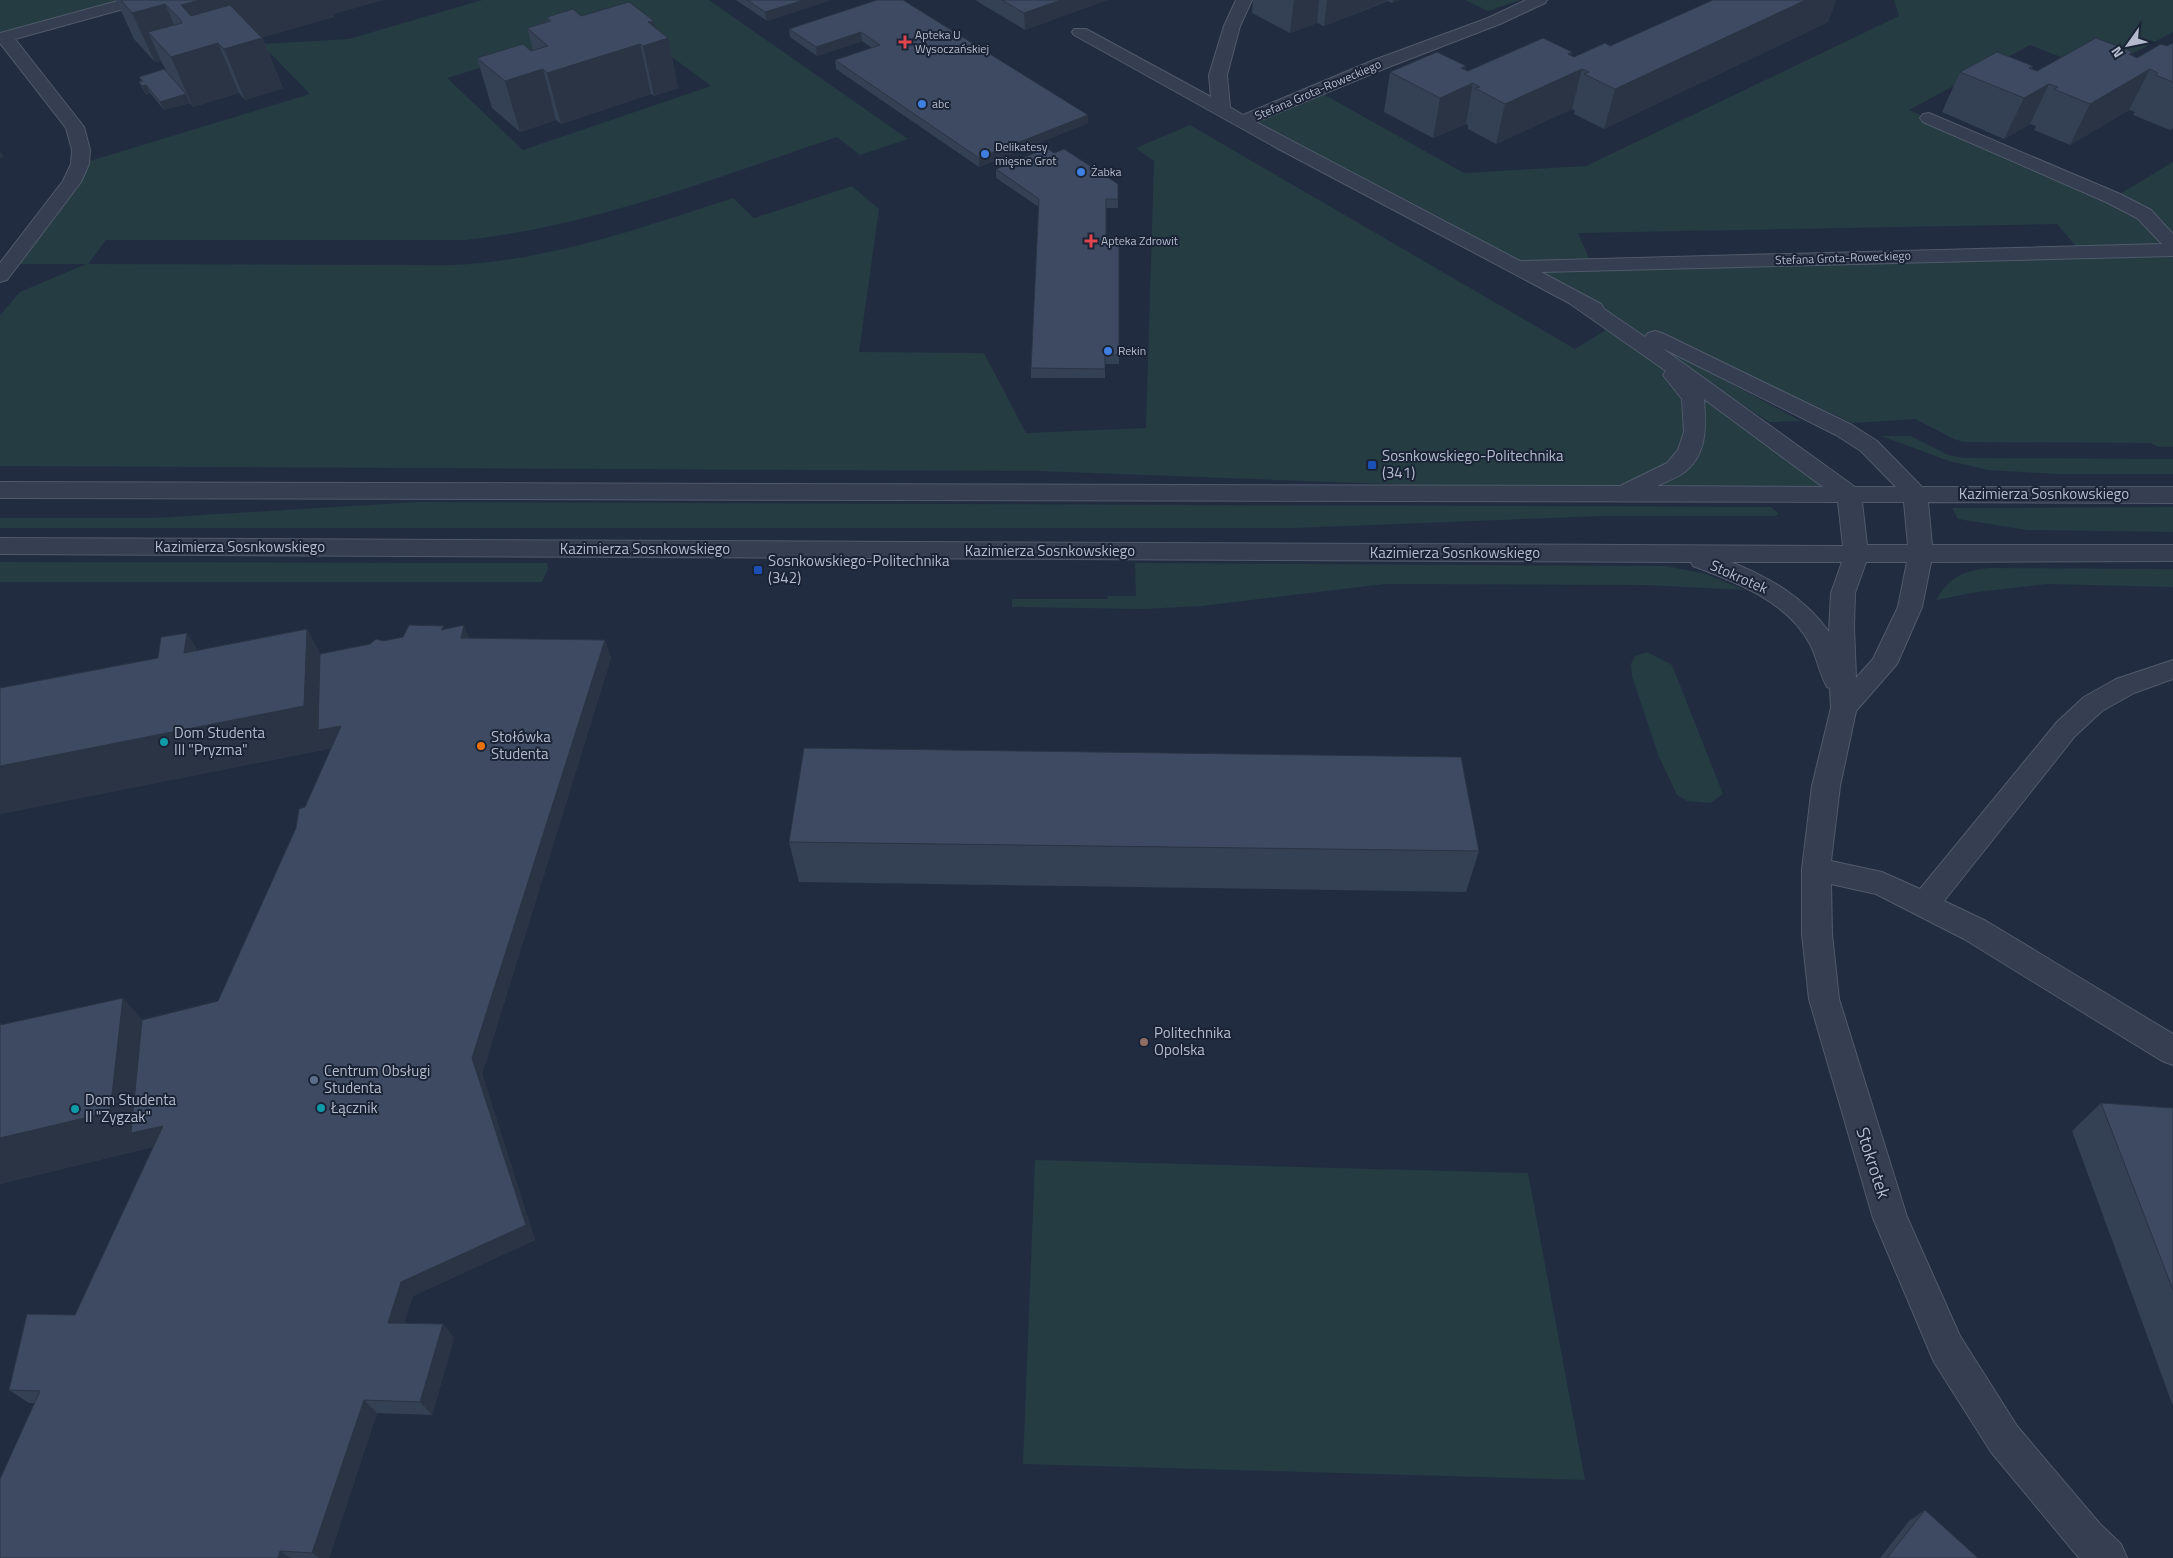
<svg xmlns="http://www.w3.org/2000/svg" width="2173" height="1558" viewBox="0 0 2173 1558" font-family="'Titillium Web',sans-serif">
<rect width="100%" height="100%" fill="#222c41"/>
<path fill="#243c42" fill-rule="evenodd" d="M0,0H139L0,38Z
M482,0H709L908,139L860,155L837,137C715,178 594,226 465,240H106L88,264L451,265C548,261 641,228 733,198L754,218L852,186L879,209L859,352L984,353L1026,433L1146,428L1154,161L1136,148L1190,125L1575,349L1614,325L1243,121L1316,90L1464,173L1586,166L1899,16L1894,0H2173V32L2099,72L2030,45L1909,110L2113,198L2173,162V447H2159L2150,443L1964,442L1954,439L1915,419L1852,423L1710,357L1693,363L1801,421L1769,422L1667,355L1849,494L1624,493L1039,471L0,466V315L20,292L86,264H9L80,164L310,94L261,44L349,39ZM626,23L711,86L523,150L447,78ZM2057,224L2080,251L1592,265L1578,233Z
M1465,0H1520L1488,11Z
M1881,436H1910L1948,455L1964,458L2173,459V474H2057L1988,470L1949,461Z
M417,502L1771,507L1779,514L1774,516H1603L1294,528H0V518H153Z
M2173,507V532L2027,530L1958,519L1952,508Z
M0,562L547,563L548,569L542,582H0Z
M1135,563L1666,566L1706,574L1745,590L1646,585L1385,584L1202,606L1143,609L1012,607V599H1107L1108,596H1136Z
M1988,568L2173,569V587L2048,584L1977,592L1936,600C1950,577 1961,572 1988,568Z
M1647,652L1672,665L1723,794L1711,803L1687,801L1677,795L1659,757L1632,676L1631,664L1635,656Z
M1035,1160L1528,1173L1585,1480L1023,1464Z"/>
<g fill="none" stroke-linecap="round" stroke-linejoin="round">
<g stroke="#515a6b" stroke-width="2">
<path id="minor" d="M121,0H147L145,3L15,39L84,127L90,150L89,164L81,182L7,280L0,282V263L63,181L71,164L72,150L66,128L0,43V33Z
M1236,0H1252L1240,26L1227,75L1230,107L1243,115L1374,60L1488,18L1526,0H1547L1545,3L1500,24L1386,68L1256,122L1520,261L2162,244L2137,218L2106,202L1923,122L1920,118L1923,114L1929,113L2120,194L2151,210L2173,234V256L1541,272L1601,304L1604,309L1645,337L1648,333L1655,331L1662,333L1852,425L1877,441L1922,487H2173V503L1928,502L1932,545H2173V561L1931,562L1922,607L1897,664L1856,711L1840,786L1831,861L1882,872L1920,889L2057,722L2084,697L2116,679L2173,660V679L2134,693L2102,711L2075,736L1944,901L1986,921L2173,1034V1065L2162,1061L1964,939L1876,894L1831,884L1832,934L1839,999L1907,1217L1960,1336L2017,1426L2100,1524L2121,1544L2127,1558H2079L1991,1452L1934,1362L1873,1218L1809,999L1802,934V869L1812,786L1831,708L1830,688L1827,687C1819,673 1817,657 1810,644C1787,601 1736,582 1693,566L1691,562L0,554V538L1843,546L1838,502L0,498V482L1620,486L1667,463L1678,450L1684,432L1682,399L1663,375L1666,371L1569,303L1277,148L1074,35L1072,32L1074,29H1086L1211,97L1209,75L1224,26ZM1662,348L1836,435L1861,451L1896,487H1855ZM1704,399L1823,487L1657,486C1665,482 1674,479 1682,474C1708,456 1706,426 1704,399ZM1862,502H1904L1908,545H1867ZM1731,562H1842L1831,593L1829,632C1804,597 1770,578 1731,562ZM1866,562H1907L1898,607L1873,659L1856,678L1854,627L1855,593Z"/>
</g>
<use href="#minor" fill="#363f51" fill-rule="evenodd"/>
</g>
<path fill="#344053" d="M116,0H383L333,14L334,17L262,37L283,88L245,100L239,93L193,107L190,103L164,110L150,93L146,95L139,82L141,81L139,77L167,72L161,61L155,62L134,39Z
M736,0H831L767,21Z
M877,0L1088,115V123L979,167L836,69L835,60L872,48L862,41L817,56L790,37L789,29Z
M975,0H1107L1025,30Z
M1253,0H1400L1392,3L1388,1L1324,26L1317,23L1290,33L1252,13Z
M1713,0H1836L1828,22L1604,129L1574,114L1575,111L1572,109L1496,144L1468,129V125L1466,124L1433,138L1384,112L1390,72L1466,66L1465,70L1468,71L1572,52L1571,55L1574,57L1610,46Z
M581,16L668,38L678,88L654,96L651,94L561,124L556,120L520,132L492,108L477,58L533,50L527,28L548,21L547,17Z
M2173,43V128L2170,130L2133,115L2135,112L2129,110L2070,145L2034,130L2036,126L2030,124L2004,139L1942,112L1960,72L2033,66L2032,69L2037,71L2131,55L2137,58L2167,46Z
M1054,153L1118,184V208H1106V237H1119V364H1105V378H1031V368L1039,207L996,178V169Z
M307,629L320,654L445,629L470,638L605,640L611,658L482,1074L535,1240L413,1296L404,1323L443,1324L454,1338L432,1415L377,1413L329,1558H0L35,1403H29L9,1390L75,1315L153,1147L0,1184V1023L2,1025L142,1020L218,1001L332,748L0,814V688Z
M789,842L1479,851L1466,892L799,882Z
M2101,1103L2173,1108V1406L2072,1131Z
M1925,1510L1978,1558H1880L1909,1521Z"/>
<path fill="#2b3444" d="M200,0H383L333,14L334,17L223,49L218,43L239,93L193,107L171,57L148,32L161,61L155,62L132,13L165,4L186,52L181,5Z
M804,0H831L767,21L765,12Z
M1061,0H1107L1025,30L1024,13Z
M1294,0H1319L1317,23L1290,33Z
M1327,0H1388L1324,26Z
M1393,0H1400L1392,3Z
M1791,0H1836L1828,22L1604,129L1615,89Z
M654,21L658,41L668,38L678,88L654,96L643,46L648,22Z
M861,32L862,41L817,56L816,47Z
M262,38L283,88L245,100L224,49Z
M640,44L651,94L561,124L547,73Z
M1572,52L1566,76L1582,69L1572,109L1496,144L1505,104L1568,54Z
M2133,52L2113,91L2150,69L2129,110L2070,145L2090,104L2129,54Z
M1466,66L1462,88L1473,83L1466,124L1433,138L1440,98L1461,68Z
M543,69L556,120L520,132L505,81Z
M2049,84L2030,124L2004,139L2024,98Z
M146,85L150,93L146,95L142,86Z
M186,94L190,103L164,110L160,102Z
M1088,115V123L979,167V158Z
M0,151L4,157L0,159Z
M464,625L472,644L461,638Z
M307,629L329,672L341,726L351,744L0,814V766Z
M187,633L213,675L184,653Z
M605,640L611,658L482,1074L535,1240L413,1296L400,1336L388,1323Z
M123,998L157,1036L163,1126L178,1141L0,1184V1138Z
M443,1324L454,1338L432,1415L420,1402Z
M364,1400L377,1413L329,1558H319L312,1553Z
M280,1551L291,1558H278Z"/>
<path fill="#3d4a61" stroke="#2b3444" d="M121,0H200L181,5L191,16L230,5L262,38L224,49L218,43L171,57L148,32L182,23L180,19L165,4L132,13Z
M747,0H804L765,12Z
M877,0H903L1088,115L979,158L835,60L880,45L861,32L816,47L789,29Z
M1002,0H1061L1024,13Z
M1713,0H1806L1615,89L1584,74L1589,72L1582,69L1505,104L1475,88L1480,87L1473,83L1440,98L1390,72L1437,52L1466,66L1461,68L1468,71L1543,38L1572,52L1568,54L1574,57L1605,43L1610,46Z
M629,2L654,21L648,22L668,38L643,46L640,44L547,73L543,69L505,81L477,58L523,44L531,51L548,46L527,28L551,21L547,17L573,9L581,16Z
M2096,38L2133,52L2129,54L2137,58L2161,44L2167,46L2173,43V82L2155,75L2158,73L2150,69L2090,104L2054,89L2058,87L2049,84L2024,98L1960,72L1997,52L2033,66L2029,68L2037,71Z
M164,69L186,94L160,102L146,85L142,86L139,82L143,81L139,77Z
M1047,148L1054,153L1064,149L1118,184V199H1106V237H1119V355H1105V369L1031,368L1039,199L996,169Z
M409,625L444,626L441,630L464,625L461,638L605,640L472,1058L526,1225L401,1282L388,1323L443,1324L420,1402L364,1400L312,1553L280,1551L278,1558H0V1479L40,1391L9,1390L27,1314L75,1315L163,1126L131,1133L142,1020L218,1001L296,828L299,809L305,807L341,726L318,730L320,654L370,644L376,639L383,641L403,637Z
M307,629L304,706L0,766V688L158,658L161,637L187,633L184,653Z
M804,748L1461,757L1479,851L789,842Z
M123,998L110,1112L0,1138V1025Z
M2101,1103L2173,1108V1290Z
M1925,1510L1978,1558H1887Z"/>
<g fill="#e0444e" stroke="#1b2436" stroke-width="2">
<path d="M902.5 34.5h5v5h5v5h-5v5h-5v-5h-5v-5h5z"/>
<path d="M1088.5 233.5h5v5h5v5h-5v5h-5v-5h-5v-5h5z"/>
</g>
<g fill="#3f7fe0" stroke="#1b2436" stroke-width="2">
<circle cx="922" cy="104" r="5"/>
<circle cx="985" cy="154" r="5"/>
<circle cx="1081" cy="172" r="5"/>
<circle cx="1108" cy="351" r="5"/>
</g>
<g fill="#1a4fb4" stroke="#1b2436" stroke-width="2">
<rect x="1367" y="460" width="10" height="10" rx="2.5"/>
<rect x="753" y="565" width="10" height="10" rx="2.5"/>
</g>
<g fill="#0f9aa8" stroke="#1b2436" stroke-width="2">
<circle cx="164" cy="742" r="5"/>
<circle cx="321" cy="1108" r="5"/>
<circle cx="75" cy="1109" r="5"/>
</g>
<circle fill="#e8710a" stroke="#1b2436" stroke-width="2" cx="481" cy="746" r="5"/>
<circle fill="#8d6e63" stroke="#1b2436" stroke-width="2" cx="1144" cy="1042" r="5"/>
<circle fill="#5c6f8a" stroke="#1b2436" stroke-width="2" cx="314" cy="1080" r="5"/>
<g text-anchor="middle" stroke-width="4" stroke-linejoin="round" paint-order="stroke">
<g font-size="12" fill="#b3bacb" stroke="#1b2436" text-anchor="start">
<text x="915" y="39">Apteka U<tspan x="915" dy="14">Wysoczańskiej</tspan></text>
<text x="932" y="108">abc</text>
<text x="995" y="151">Delikatesy<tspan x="995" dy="14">mięsne Grot</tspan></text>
<text x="1091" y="176">Żabka</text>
<text x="1101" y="245">Apteka Zdrowit</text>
<text x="1118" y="355">Rekin</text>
</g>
<g font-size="12" fill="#b3bacb" stroke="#1b2436">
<text transform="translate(1318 90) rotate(-23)" y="4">Stefana Grota-Roweckiego</text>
<text transform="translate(1843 258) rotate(-2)" y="4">Stefana Grota-Roweckiego</text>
</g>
<g font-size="15" fill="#b3bacb" stroke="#1b2436" text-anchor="start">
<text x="1382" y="461">Sosnkowskiego-Politechnika<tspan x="1382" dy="17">(341)</tspan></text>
<text x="768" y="566">Sosnkowskiego-Politechnika<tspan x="768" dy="17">(342)</tspan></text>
<text x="174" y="738">Dom Studenta<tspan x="174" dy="17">III "Pryzma"</tspan></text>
<text x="491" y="742">Stołówka<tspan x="491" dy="17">Studenta</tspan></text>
<text x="1154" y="1038">Politechnika<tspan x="1154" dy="17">Opolska</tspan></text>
<text x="324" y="1076">Centrum Obsługi<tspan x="324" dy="17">Studenta</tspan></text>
<text x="85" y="1105">Dom Studenta<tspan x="85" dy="17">II "Zygzak"</tspan></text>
<text x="331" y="1113">Łącznik</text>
</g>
<g font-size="15" fill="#b3bacb" stroke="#1b2436">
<text x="2044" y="499">Kazimierza Sosnkowskiego</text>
<text x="240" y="552">Kazimierza Sosnkowskiego</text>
<text x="645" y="554">Kazimierza Sosnkowskiego</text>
<text x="1050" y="556">Kazimierza Sosnkowskiego</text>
<text x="1455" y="558">Kazimierza Sosnkowskiego</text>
<text transform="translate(1739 577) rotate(24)" y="5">Stokrotek</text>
</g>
<g font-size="18" fill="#b3bacb" stroke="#1b2436">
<text transform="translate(1873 1163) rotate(72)" y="6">Stokrotek</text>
</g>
</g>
<g transform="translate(2128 45) rotate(237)" stroke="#1b2436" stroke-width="4" paint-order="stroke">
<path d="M0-4L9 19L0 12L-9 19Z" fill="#b3bacb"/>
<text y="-8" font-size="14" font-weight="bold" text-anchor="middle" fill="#b3bacb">N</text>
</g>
</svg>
